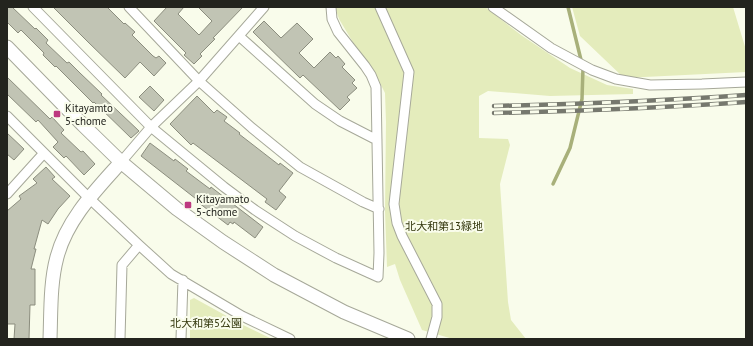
<svg xmlns="http://www.w3.org/2000/svg" width="753" height="346" viewBox="0 0 753 346" font-family="'PT Sans','Noto Sans JP',sans-serif">
<rect width="100%" height="100%" fill="#f9fceb"/>
<path fill="#e4ecbc" d="M335,7H485L521,35L570,68L607,85L633,89V94L550,96L488,91L479,96V138L508,139L510,145L500,184L508,302L511,320L526,339H453L422,330L400,280L395,264L387,267L385,211L386,122L385,93L373,69L354,44L339,19Z
M572,7H733L746,50V72L624,78L580,36Z
M194,298L243,325L272,339H190V300Z"/>
<g fill="none" stroke-linecap="round" stroke-linejoin="round">
<path stroke="#a8b07a" stroke-width="3.5" d="M553,184L570,148L582,99L583,68L568,7"/>
</g>
<path fill="#c1c4b4" stroke="#8b8d7e" d="M7,7H12L35,29L36,28L48,40L46,43L67,63L69,62L80,73L102,94L101,95L139,131L131,138L94,102L93,103L56,66L55,67L43,55L44,53L21,30L18,33L7,22Z
M53,7H107L124,24L125,23L135,32L132,35L153,56L156,58L159,56L166,63L154,76L140,62L125,78L88,42Z
M167,7H184L178,14L199,35L212,21L198,7H243L213,38L215,39L200,54L202,56L194,64L184,55L186,53L154,21Z
M264,21L281,38L297,23L313,39L299,53L314,68L330,52L336,58L338,56L345,64L342,67L355,80L352,83L357,88L347,97L350,100L340,110L303,75L300,78L253,32Z
M7,77L50,119L52,117L64,130L61,133L81,152L83,151L95,164L84,175L66,156L64,158L53,147L58,142L38,120L36,122L7,94Z
M150,86L164,100L154,111L139,97Z
M197,96L214,113L217,110L227,117L224,121L240,133L239,134L279,165L280,163L293,173L279,191L286,197L276,210L265,202L267,199L193,143L191,145L170,124Z
M7,133L24,149L14,160L7,154Z
M150,143L174,161L175,159L188,169L186,171L210,189L211,187L263,227L255,238L234,222L233,224L230,222L228,225L199,203L200,202L141,156Z
M46,167L55,177L52,179L70,196L58,209L48,224L42,220L34,249H36L31,269H35V305H30L29,339H14L15,324H7V211L21,199L19,196L37,183L33,179Z"/>
<g fill="none" stroke-linecap="round" stroke-linejoin="round">
<g stroke="#a6a899" stroke-width="11">
<path id="street" d="M33,7L151,127L224,187L255,210L295,236L336,258L378,277L379,253L376,87L371,75L365,66L338,32L332,19L331,7
M129,7L199,81L252,128L300,167L363,202L379,209
M380,7L409,72L394,204L397,223L402,236L437,304V317L431,339
M493,7L551,48L592,70L616,79L650,85L702,84L746,82
M239,36L315,104L340,121L377,140
M7,116L89,198L139,245L171,274L242,316L290,339
M121,162L151,127L199,81L264,7
M7,194L44,153
M120,339L122,265L139,245
M181,339L183,280"/>
</g>
<g stroke="#a6a899" stroke-width="15">
<path id="secondary" d="M7,47L83,125L121,162L177,209L223,242L274,275L344,312L408,339
M50,339C51,312 50,283 57,257C67,219 96,190 121,162"/>
</g>
<use href="#street" stroke="#fff" stroke-width="9"/>
<use href="#secondary" stroke="#fff" stroke-width="13"/>
<g stroke="#76786e" stroke-width="4.5">
<path id="rail" d="M494,106C578,104 662,101 746,95
M494,113C578,111 662,108 746,102"/>
</g>
<use href="#rail" stroke="#f9fceb" stroke-width="3" stroke-dasharray="9" stroke-linecap="butt"/>
</g>
<g fill="#bd397f" stroke="#f9fceb" stroke-width="1.5">
<rect x="53" y="110" width="8" height="8" rx="2"/>
<rect x="184" y="201" width="8" height="8" rx="2"/>
</g>
<g text-anchor="middle" stroke-width="4" stroke-linejoin="round" paint-order="stroke">
<g font-size="11" fill="#23241e" stroke="#f9fceb" text-anchor="start">
<text x="65" y="112">Kitayamto<tspan x="65" dy="13">5-chome</tspan></text>
<text x="196" y="203">Kitayamato<tspan x="196" dy="13">5-chome</tspan></text>
</g>
<g font-size="11" fill="#34380e" stroke="#f9fceb">
<text x="444" y="230">北大和第13緑地</text>
<text x="206" y="327">北大和第5公園</text>
</g>
</g>
<rect width="753" height="346" fill="none" stroke="#23241e" stroke-width="16"/>
</svg>
